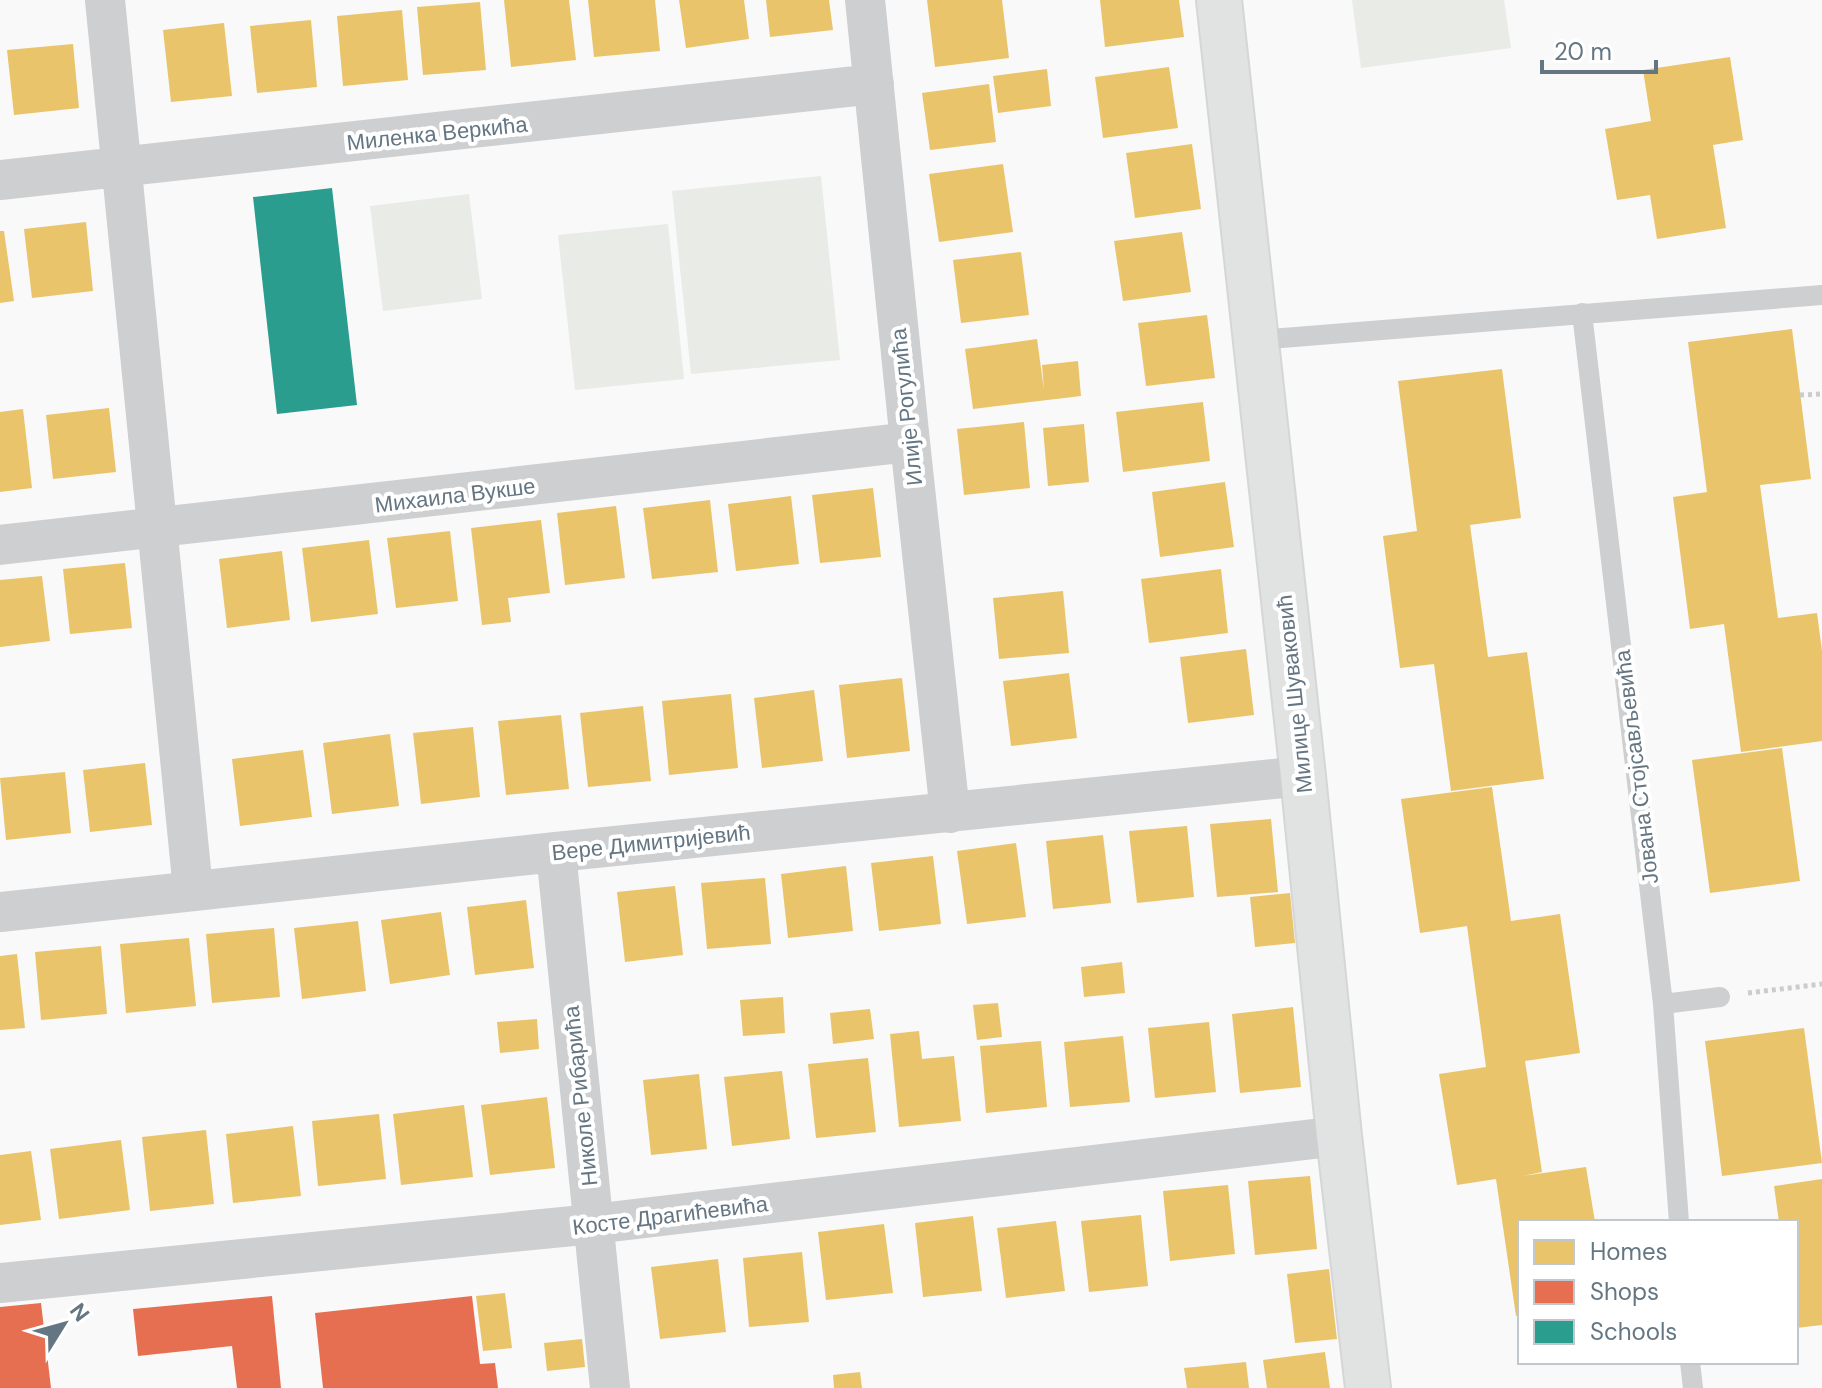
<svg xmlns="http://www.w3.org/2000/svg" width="1822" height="1388" viewBox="0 0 1822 1388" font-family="'DM Sans',sans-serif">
<rect width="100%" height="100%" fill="#f9f9f9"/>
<path fill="#e8ebe6" d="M1352,0H1504L1511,48L1361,68Z
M821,176L840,360L691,374L672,191Z
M469,194L482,299L383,311L370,206Z
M668,224L684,379L575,390L558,235Z"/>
<path fill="#e9c46a" d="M504,0H569L576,60L511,67Z
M588,0H655L660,51L594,57Z
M679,0H744L749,39L686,48Z
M766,0H829L833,30L770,37Z
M927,0H1002L1009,58L935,67Z
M1100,0H1179L1184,37L1105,47Z
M480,2L486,70L423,75L417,7Z
M402,10L408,80L343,86L337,16Z
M311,20L317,87L257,93L250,26Z
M224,23L232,96L171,102L163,30Z
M73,44L79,108L14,115L7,50Z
M1730,57L1743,140L1713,145L1726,228L1657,239L1650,195L1617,200L1605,129L1651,121L1643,70Z
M1169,67L1178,128L1103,138L1095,77Z
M1047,69L1051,106L998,113L993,76Z
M989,84L996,142L930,150L922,93Z
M1192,144L1201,209L1135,218L1126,153Z
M1003,164L1013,232L939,242L929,174Z
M86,222L93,291L32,298L24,229Z
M0,231H4L14,301L0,303Z
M1182,232L1191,292L1123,301L1114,241Z
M1021,252L1029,315L961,323L953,260Z
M1207,315L1215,378L1146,386L1138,323Z
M1792,329L1811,479L1760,485L1778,618L1817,613L1822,651V741L1741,752L1724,624L1690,629L1673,497L1707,492L1688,342Z
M1037,339L1044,390L1042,365L1078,361L1081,396L973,409L965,349Z
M1502,369L1521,518L1470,525L1488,657L1527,652L1544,779L1451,791L1434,664L1400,668L1383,536L1417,531L1398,381Z
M1203,402L1210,461L1123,472L1116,412Z
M109,408L116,472L53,479L46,415Z
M23,409L32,488L0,492V412Z
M1024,422L1030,488L964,495L957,429Z
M1084,424L1089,482L1048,486L1043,428Z
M1225,482L1234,547L1160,557L1152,492Z
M873,488L881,557L820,563L812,495Z
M791,496L799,564L736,571L728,504Z
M710,500L718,572L652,579L643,508Z
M616,506L625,578L565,585L557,513Z
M541,520L550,593L508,598L511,622L482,625L471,528Z
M450,531L458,601L396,608L387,538Z
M369,540L378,614L311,622L302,548Z
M282,551L290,620L227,628L219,559Z
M125,563L132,628L70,634L63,569Z
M1221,569L1228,633L1149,643L1141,579Z
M42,576L50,641L0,647V580Z
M1063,591L1069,653L999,659L993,598Z
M1246,649L1254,715L1188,723L1180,657Z
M1069,673L1077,738L1011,746L1003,681Z
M902,678L910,751L847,758L839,685Z
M814,690L823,761L762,768L754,698Z
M731,694L738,768L669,775L662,701Z
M643,706L651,781L588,787L580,713Z
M561,715L569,789L506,795L498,721Z
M473,727L480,797L421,804L413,733Z
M390,734L399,806L332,814L323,743Z
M1782,748L1800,881L1710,893L1692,760Z
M303,750L312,817L240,826L232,759Z
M145,763L152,825L90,832L83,770Z
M65,772L71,833L6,840L0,778Z
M1492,787L1511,921L1560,914L1580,1053L1525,1061L1542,1172L1523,1176L1586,1167L1595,1222H1520V1315L1516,1316L1496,1179L1457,1185L1439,1074L1486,1067L1467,926L1420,933L1401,799Z
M1271,819L1278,892L1217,897L1210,824Z
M1187,826L1194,897L1137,903L1129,831Z
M1103,835L1111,903L1053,909L1046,841Z
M1016,843L1026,917L967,924L957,851Z
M933,856L941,924L879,931L871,863Z
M846,866L853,931L788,938L781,874Z
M765,878L771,944L707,949L701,883Z
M675,886L683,955L625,962L617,892Z
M1290,893L1295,943L1255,947L1250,897Z
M526,900L534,968L475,975L467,907Z
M441,912L450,975L390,984L381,920Z
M358,921L366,991L302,999L294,928Z
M274,928L280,997L212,1003L206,934Z
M189,938L196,1006L126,1013L120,944Z
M101,946L107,1014L41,1020L35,952Z
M17,954L25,1028L0,1030V956Z
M1122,962L1125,993L1084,997L1081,967Z
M783,997L785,1033L743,1036L740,1000Z
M998,1003L1002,1037L977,1040L973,1005Z
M1293,1007L1301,1087L1240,1093L1232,1014Z
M870,1009L874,1039L833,1044L830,1013Z
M537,1019L539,1049L500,1053L497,1022Z
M1209,1022L1216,1092L1155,1098L1148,1028Z
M1804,1028L1822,1163L1722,1176L1705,1041Z
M919,1031L922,1059L954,1056L961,1121L899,1127L890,1034Z
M1123,1036L1130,1102L1070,1107L1064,1042Z
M1041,1041L1047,1107L986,1113L980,1046Z
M868,1058L876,1132L816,1138L808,1064Z
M782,1071L790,1139L732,1146L724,1077Z
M699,1074L707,1149L651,1155L643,1080Z
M547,1097L555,1168L490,1175L481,1105Z
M464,1105L473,1177L401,1185L393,1114Z
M379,1114L386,1179L318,1186L312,1121Z
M293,1126L301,1196L233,1203L226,1134Z
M206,1130L214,1204L150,1211L142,1137Z
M121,1140L130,1210L59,1219L50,1149Z
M31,1151L41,1220L0,1225V1155Z
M1310,1176L1317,1249L1255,1255L1248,1181Z
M1822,1179V1325L1796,1328V1222H1779L1774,1186Z
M1228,1185L1235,1254L1170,1261L1163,1191Z
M1141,1215L1148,1286L1089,1292L1081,1221Z
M973,1216L982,1291L923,1297L915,1223Z
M1056,1221L1065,1291L1006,1298L997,1228Z
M884,1224L893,1293L826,1300L818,1232Z
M802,1252L809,1322L749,1327L743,1258Z
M718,1259L726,1332L660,1339L651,1267Z
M1329,1269L1337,1339L1295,1343L1287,1274Z
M505,1293L512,1348L483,1351L476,1296Z
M582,1339L585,1367L547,1371L544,1343Z
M1325,1352L1330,1388H1267L1263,1360Z
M1246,1362L1249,1388H1187L1184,1368Z
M860,1372L862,1388H834L833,1375Z"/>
<path fill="#e76f51" d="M272,1296L281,1388H237L232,1346L138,1356L133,1309Z
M472,1296L480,1364L495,1363L498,1388H323L315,1313Z
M41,1303L51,1388H0V1307Z"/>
<path fill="#2a9d8f" d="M332,188L357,405L277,414L253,197Z"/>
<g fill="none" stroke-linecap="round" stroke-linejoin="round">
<g stroke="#d5d6d7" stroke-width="48">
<path id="secondary" d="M1219,0L1303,776L1339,1136L1368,1388"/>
</g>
<path stroke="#cbcccd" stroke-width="5" stroke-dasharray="4 4" stroke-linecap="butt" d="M1800,395L1822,394
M1748,993L1822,984"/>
<path stroke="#cecfd0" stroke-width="20" d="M1582,313L1663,1004L1679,1222
M1257,340L1822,295
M1663,1004L1720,997
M1690,1362L1693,1388"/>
<path stroke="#cecfd0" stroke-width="40" d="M105,0L193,890
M865,0L910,442L950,813
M0,180L874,84
M0,545L910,442
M556,852L610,1388
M0,912L556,852L1303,776
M0,1283L593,1224L1339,1136"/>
<use href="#secondary" stroke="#e1e2e2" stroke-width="44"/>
</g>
<g text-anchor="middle" stroke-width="8" stroke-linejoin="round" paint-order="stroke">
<g font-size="22" fill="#657683" stroke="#fff">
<text transform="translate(437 133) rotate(-6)" y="8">Миленка Веркића</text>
<text transform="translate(906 407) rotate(-96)" y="8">Илије Рогулића</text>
<text transform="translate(455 495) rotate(-7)" y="8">Михаила Вукше</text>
<text transform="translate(1294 694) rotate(-96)" y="8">Милице Шуваковић</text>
<text transform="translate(1636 767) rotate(-97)" y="8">Јована Стојсављевића</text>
<text transform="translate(651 842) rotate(-6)" y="8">Вере Димитријевић</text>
<text transform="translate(580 1096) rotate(-96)" y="8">Николе Рибарића</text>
<text transform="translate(670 1215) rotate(-7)" y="8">Косте Драгићевића</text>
</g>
</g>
<rect x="1518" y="1220" width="280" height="144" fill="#ffffff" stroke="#c1c8cd" stroke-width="2"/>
<rect x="1534" y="1240" width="40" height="24" fill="#e9c46a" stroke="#c1c8cd" stroke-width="2"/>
<text x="1590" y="1260" font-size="24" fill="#657683">Homes</text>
<rect x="1534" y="1280" width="40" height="24" fill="#e76f51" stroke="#c1c8cd" stroke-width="2"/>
<text x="1590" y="1300" font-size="24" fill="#657683">Shops</text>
<rect x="1534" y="1320" width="40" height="24" fill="#2a9d8f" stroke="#c1c8cd" stroke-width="2"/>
<text x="1590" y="1340" font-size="24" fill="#657683">Schools</text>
<g transform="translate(64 1324) rotate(53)" stroke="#ffffff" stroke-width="6" paint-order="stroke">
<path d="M0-6L14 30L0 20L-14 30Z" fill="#657683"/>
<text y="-12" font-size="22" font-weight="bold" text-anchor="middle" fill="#657683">N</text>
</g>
<path d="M1542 60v12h114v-12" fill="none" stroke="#657683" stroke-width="4"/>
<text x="1554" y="60" font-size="24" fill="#657683" stroke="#ffffff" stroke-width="6" paint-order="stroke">20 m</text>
</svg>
